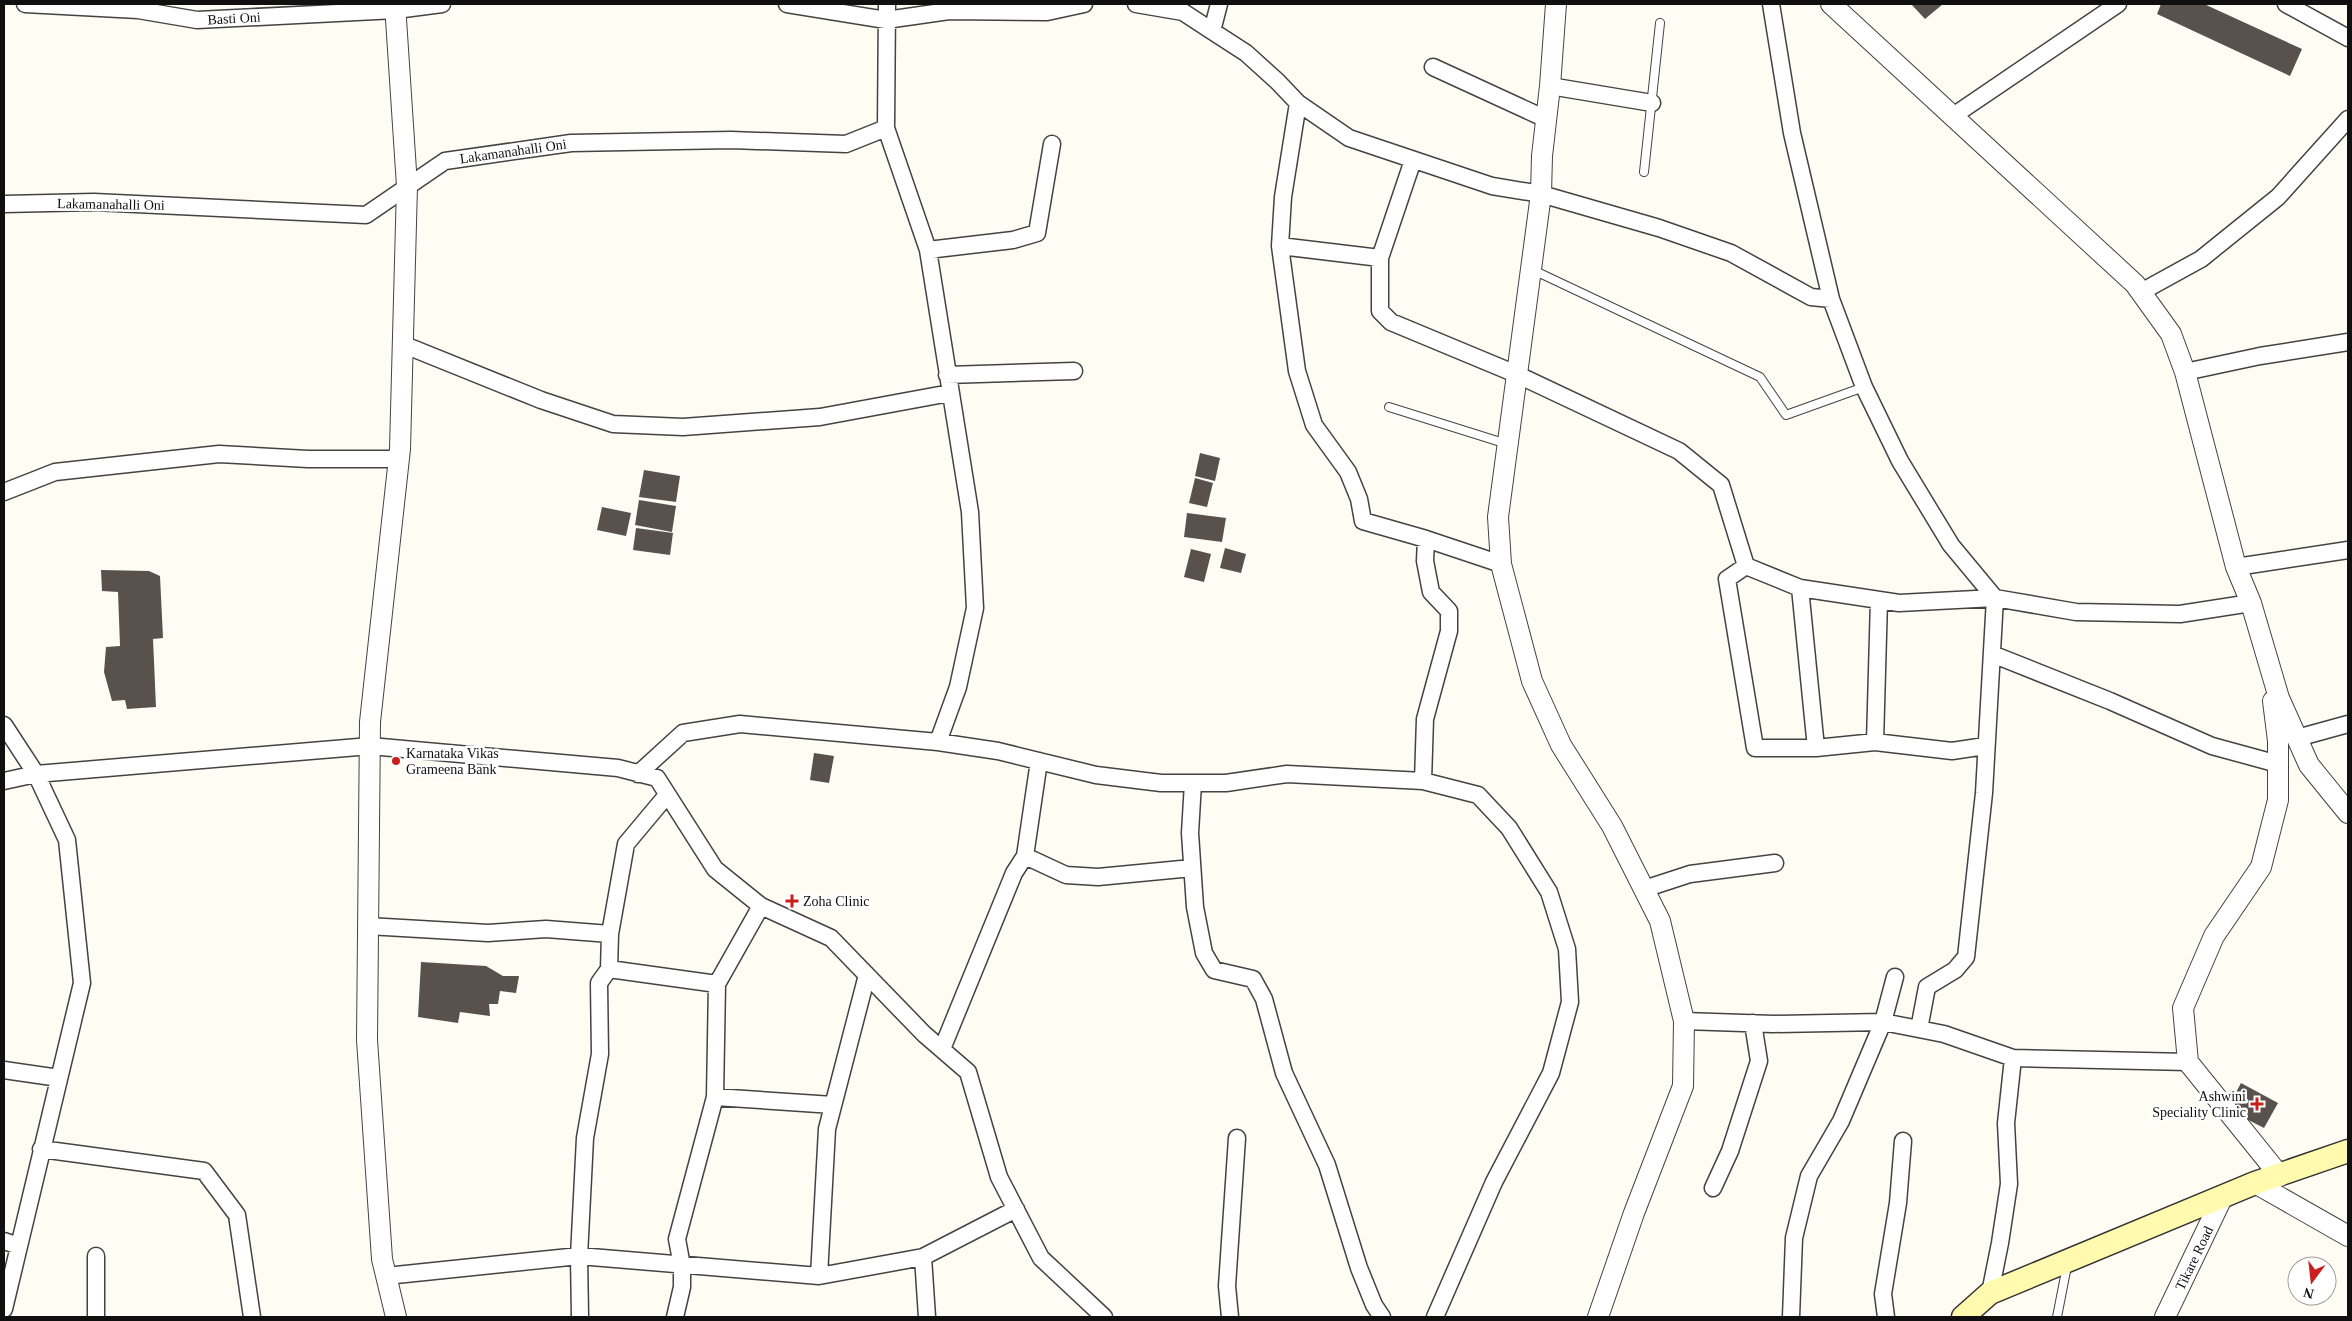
<svg xmlns="http://www.w3.org/2000/svg" width="2352" height="1321" viewBox="0 0 2352 1321" font-family="'Times New Roman',serif">
<rect width="100%" height="100%" fill="#fffdf3"/>
<path fill="#59514b" d="M1911,4H1943L1925,19Z
M2161,4H2204L2302,49L2290,76L2157,14Z
M1200,453L1220,458L1215,481L1195,476Z
M644,470L680,476L676,502L639,497Z
M1195,478L1213,483L1207,507L1189,503Z
M639,500L676,506L672,532L635,525Z
M602,507L631,513L626,536L597,530Z
M1187,513L1226,518L1222,542L1184,537Z
M636,528L673,533L670,555L633,550Z
M1225,548L1246,554L1241,573L1220,568Z
M1191,549L1211,554L1204,582L1184,577Z
M101,570L149,571L160,576L163,638L153,639L156,707L127,709L125,700L112,701L104,672L106,647L120,646L118,592L102,591Z
M814,753L834,756L829,783L810,780Z
M421,962L486,966L503,976H519L516,993L500,991L498,1004H489L490,1016L460,1012L458,1023L418,1017Z
M2241,1083L2278,1103L2264,1128L2227,1109Z"/>
<g fill="none" stroke-linecap="round" stroke-linejoin="round">
<g stroke="#434343" stroke-width="10">
<path id="service" d="M1644,172L1660,23
M1533,270L1760,377L1786,415L1864,387
M1389,407L1507,444
M2057,1317L2067,1266"/>
</g>
<g stroke="#434343" stroke-width="19">
<path id="minor" d="M25,4L138,10L197,20L396,10L442,4
M787,4L886,20L949,11L1047,12L1084,4
M887,4L886,128L928,250L970,512L975,608L958,687L938,742
M1136,4L1183,12L1212,31
M1219,4L1212,31L1246,53L1277,81L1298,103L1349,138L1492,186L1541,194L1659,228L1731,253L1811,297L1831,299
M1771,4L1792,133L1831,299L1864,387L1900,461L1951,545L1995,598L1984,793L1966,957L1955,970L1927,987L1919,1029
M2286,4L2348,38
M1433,67L1546,119
M1550,86L1652,103
M1298,103L1283,197L1280,246L1297,371L1314,425L1348,472L1359,499L1363,521L1426,539L1501,564
M1953,116L2118,4
M1413,160L1380,258V311L1391,322L1516,374L1679,451L1721,485L1746,566L1800,588L1899,603L1995,598L2076,612L2180,614L2251,603
M4,204L94,202L366,215L445,161L571,143L731,140L846,144L886,128
M1280,246L1380,258
M928,250L1013,240L1037,233L1052,144
M2141,292L2201,259L2278,197L2348,119
M402,344L541,400L613,424L683,427L820,417L950,393
M2185,372L2260,356L2348,342
M947,375L1074,371
M4,492L55,472L219,454L308,459H398
M1746,566L1727,579L1755,748H1816L1875,742L1952,751L1985,746
M2236,567L2348,550
M1800,588L1816,748
M1992,654L2110,701L2212,746L2278,764
M4,725L36,774L67,840L82,983L4,1309
M2297,738L2348,724
M1875,742L1879,600
M638,774L683,733L740,724L938,742L998,751L1096,775L1161,783H1226L1287,774L1423,781L1478,795L1509,828L1549,892L1567,949L1570,1002L1551,1073L1494,1182L1435,1317
M4,781L36,774L370,746L618,768L657,778L715,869L761,906L831,938L924,1034L968,1072L999,1177L1041,1258L1104,1317
M1423,781L1425,719L1449,631V611L1431,592L1425,561L1426,539
M1193,783L1190,833L1195,907L1204,953L1214,970L1253,979L1264,999L1284,1073L1327,1165L1359,1268L1374,1305L1382,1317
M1025,856L1066,875L1098,877L1192,868
M1644,889L1690,874L1775,863
M368,926L488,933L546,929L610,934
M609,969L717,984
M1684,1021L1773,1024L1883,1022L1944,1034L2013,1058L2188,1062
M942,1049L1014,873L1025,856L1039,761
M4,1070L59,1078
M715,1097L833,1105
M41,1149L204,1171L237,1215L252,1317
M1713,1188L1730,1151L1759,1061L1753,1023
M4,1241L19,1246
M96,1256V1317
M923,1257L927,1317
M386,1276L579,1256L819,1276L923,1257L1016,1209
M819,1276L827,1129L867,975
M1990,1293L2000,1243L2009,1184L2006,1123L2013,1058
M580,1317L579,1256L585,1138L600,1054L599,983L609,969L610,934L626,844L667,795
M675,1317L682,1287V1266L677,1239L715,1097L717,984L761,906
M1230,1317L1227,1286L1237,1138
M1791,1317L1794,1238L1809,1176L1841,1121L1883,1022L1895,977
M1886,1317L1883,1294L1898,1203L1903,1141"/>
</g>
<g stroke="#434343" stroke-width="22">
<path id="tertiary" d="M395,4L407,186L400,449L370,722L367,1040L382,1259L396,1317
M1556,4L1550,86L1542,156L1541,194L1498,517L1501,564L1532,681L1561,745L1612,826L1660,921L1684,1021L1683,1086L1634,1213L1598,1317
M1831,4L2135,284L2171,334L2185,372L2236,567L2251,603L2279,698L2309,765L2348,813
M2273,701L2278,741V800L2261,867L2214,936L2183,1008L2188,1062L2280,1176
M2255,1183L2348,1236
M2165,1317L2222,1198"/>
</g>
<g stroke="#323232" stroke-width="25">
<path id="secondary" d="M1963,1317L1990,1293L2255,1183L2348,1151"/>
</g>
<use href="#service" stroke="#fff" stroke-width="8"/>
<use href="#minor" stroke="#fff" stroke-width="16"/>
<use href="#tertiary" stroke="#fff" stroke-width="20"/>
<use href="#secondary" stroke="#fffaae" stroke-width="22"/>
</g>
<g fill="#c91f1f" stroke="#fff" stroke-width="2">
<circle cx="396" cy="761" r="5"/>
<path d="M789.5 893.5h5v5h5v5h-5v5h-5v-5h-5v-5h5z"/>
<path d="M2254.5 1096.5h5v5h5v5h-5v5h-5v-5h-5v-5h5z"/>
</g>
<g text-anchor="middle" stroke-width="5" stroke-linejoin="round" paint-order="stroke">
<g font-size="14" fill="#101010" stroke="#fff">
<text transform="translate(234 18) rotate(-3)" y="5">Basti Oni</text>
<text transform="translate(513 151) rotate(-8)" y="5">Lakamanahalli Oni</text>
<text transform="translate(111 204) rotate(1)" y="5">Lakamanahalli Oni</text>
<text transform="translate(2194 1258) rotate(-64)" y="5">Tikare Road</text>
</g>
<g font-size="14" fill="#101010" stroke="#fff" text-anchor="start">
<text x="406" y="758">Karnataka Vikas<tspan x="406" dy="16">Grameena Bank</tspan></text>
<text x="803" y="906">Zoha Clinic</text>
<text x="2246" y="1101" text-anchor="end">Ashwini<tspan x="2246" dy="16">Speciality Clinic</tspan></text>
</g>
</g>
<rect width="2352" height="1321" fill="none" stroke="#101010" stroke-width="10"/>
<g transform="translate(2312 1281) rotate(195)"><circle r="24" fill="#ffffff" stroke="#9f9f9f"/>
<path d="M0-4L9 19L0 12L-9 19Z" fill="#c91f1f"/>
<text y="-8" font-size="14" font-weight="bold" text-anchor="middle" fill="#101010">N</text>
</g>
</svg>
